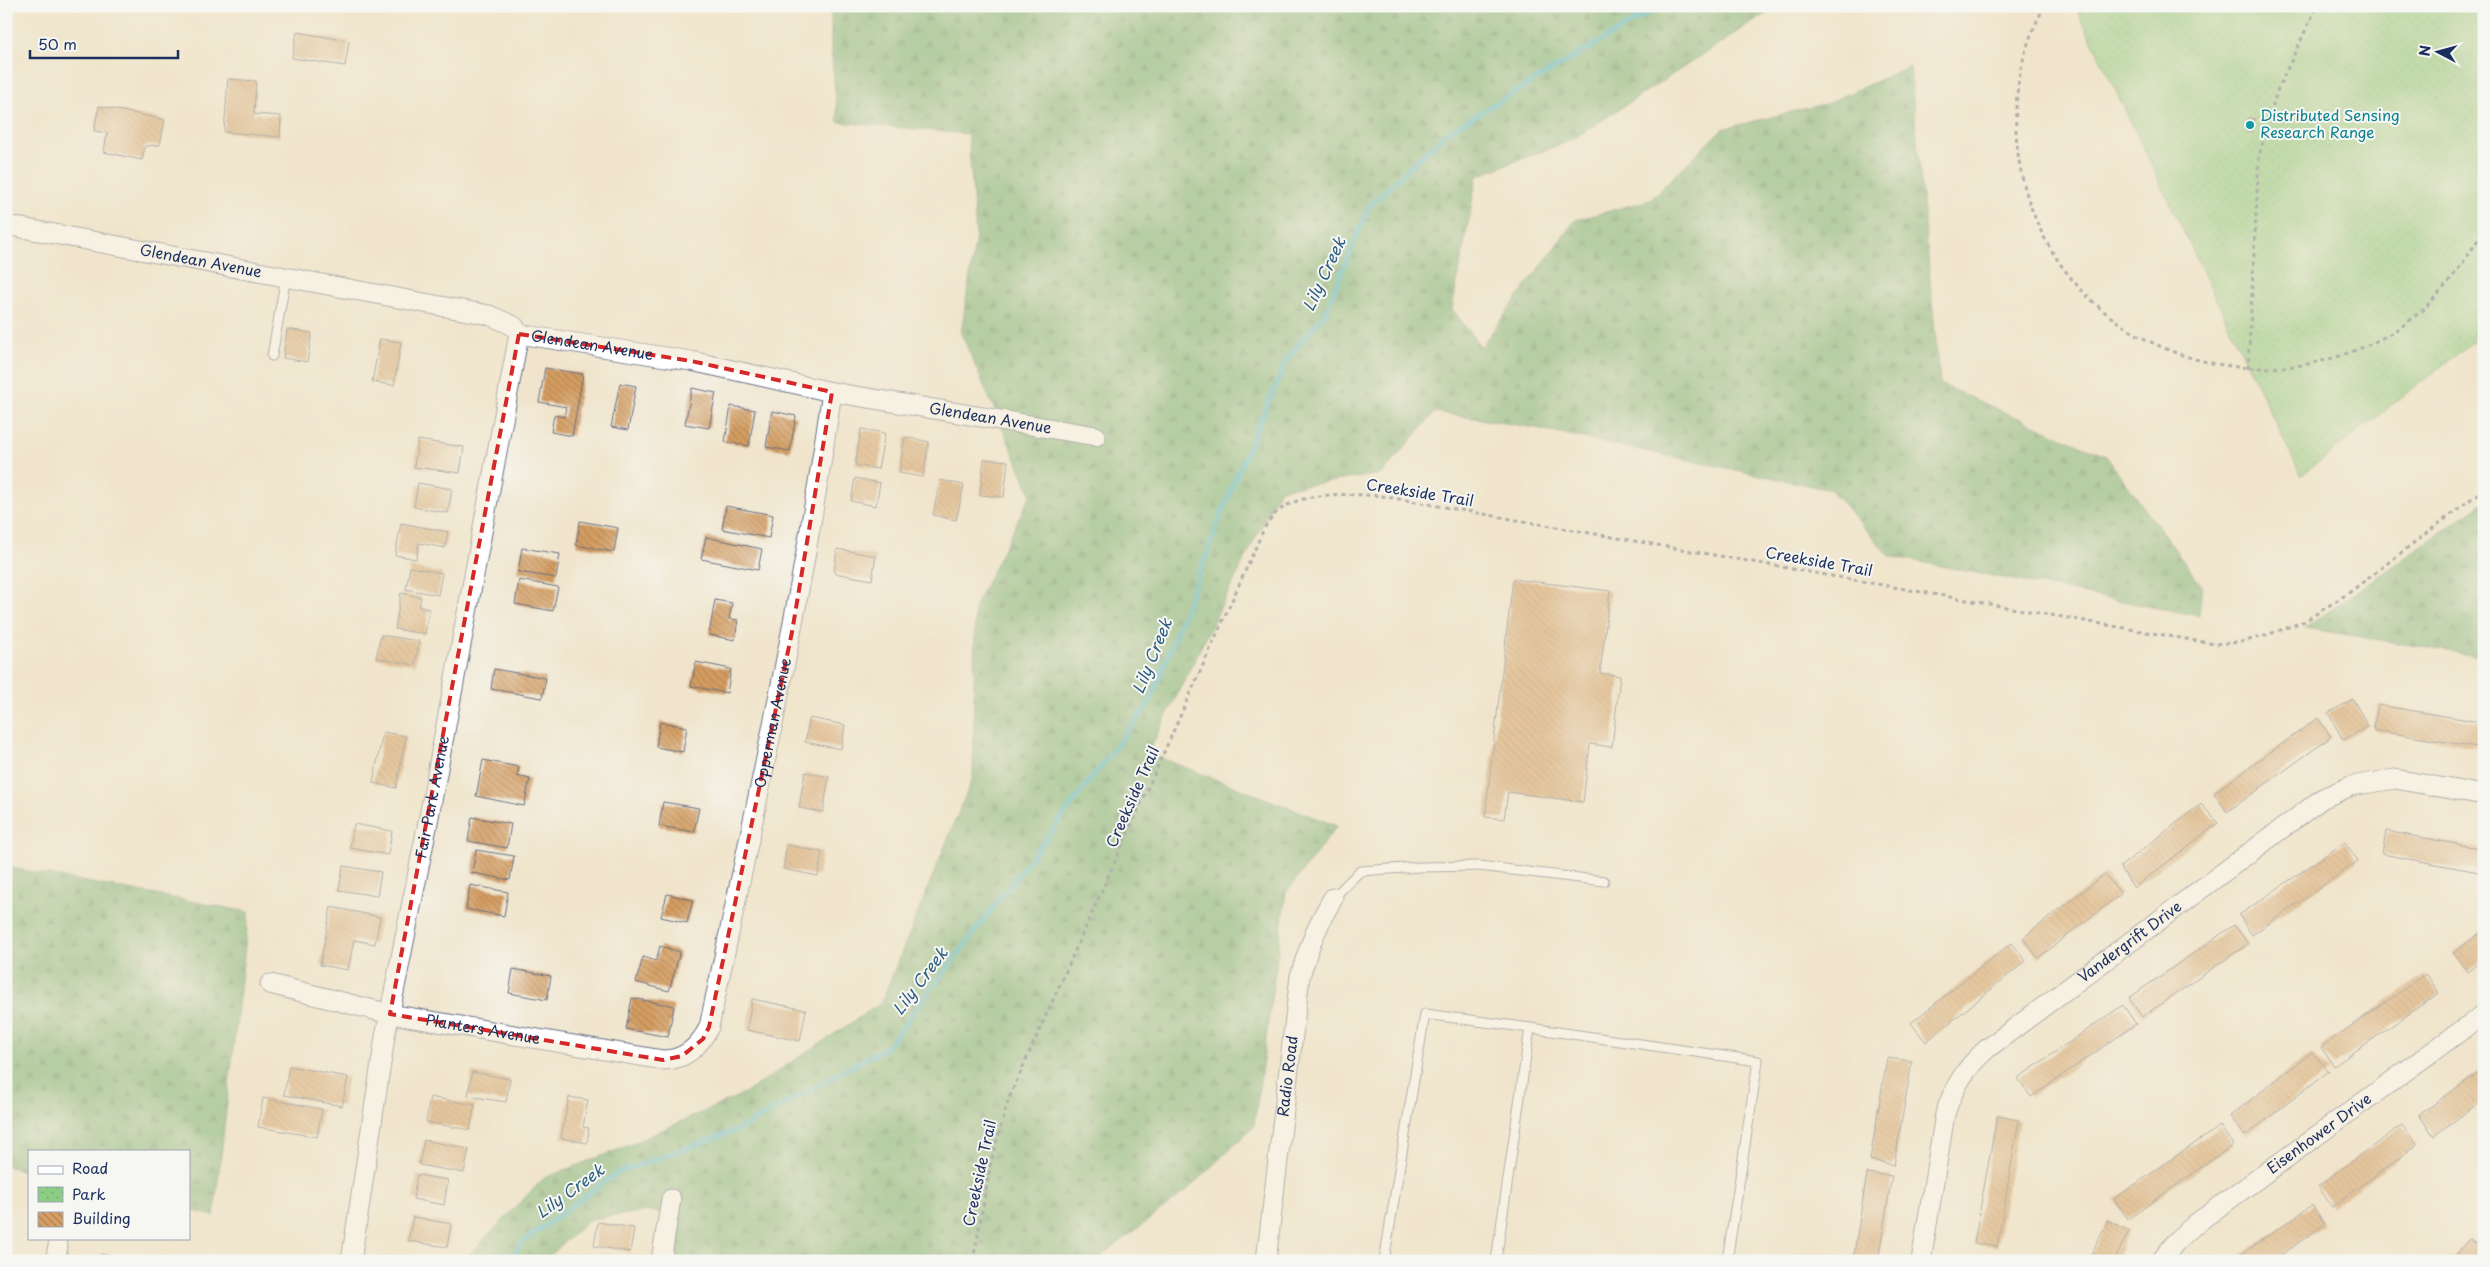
<svg xmlns="http://www.w3.org/2000/svg" width="2490" height="1267" viewBox="0 0 2490 1267" font-family="'Playpen Sans',sans-serif">
<defs>
<pattern id="forest-firs" width="22" height="20" patternUnits="userSpaceOnUse" patternTransform="scale(1.25)"><rect width="22" height="20" fill="#71b072"/><path d="M5 1l3.5 6h-7zM16 11l3.5 6h-7z" fill="#5c9061"/></pattern>
<pattern id="park-dots" width="8" height="8" patternUnits="userSpaceOnUse" patternTransform="scale(1.25)"><rect width="8" height="8" fill="#8ccd84"/><path d="M2 2h.1M6 6h.1" fill="none" stroke="#78b074" stroke-width="1.8" stroke-linecap="round"/></pattern>
<pattern id="building-back-hatch" width="6" height="6" patternUnits="userSpaceOnUse" patternTransform="scale(1.25)"><rect width="6" height="6" fill="#d69e61"/><path d="M-1 5l2 2M0 0l6 6M5-1l2 2" fill="none" stroke="#ad8153"/></pattern>
</defs>
<rect width="100%" height="100%" fill="#f6f6f2"/>
<filter id="ink" filterUnits="userSpaceOnUse"><feTurbulence type="fractalNoise" baseFrequency=".02" numOctaves="2"/><feDisplacementMap in="SourceGraphic" scale="10" xChannelSelector="R" yChannelSelector="G"/><feConvolveMatrix kernelMatrix="1 2 1 2 8 2 1 2 1" color-interpolation-filters="sRGB"/></filter>
<filter id="wash" filterUnits="userSpaceOnUse"><feTurbulence type="fractalNoise" baseFrequency=".0096" numOctaves="4" result="noise"/><feDisplacementMap in="SourceGraphic" scale="20" xChannelSelector="R" yChannelSelector="G"/><feGaussianBlur stdDeviation="1.12" result="paint"/><feColorMatrix in="noise" values="0 0 0 0 0 0 0 0 0 0 0 0 0 0 0 0 0 1.4 0 .05"/><feComposite in="paint" operator="in"/></filter>
<g filter="url(#wash)">
<rect width="100%" height="100%" fill="#f0e5cc"/>
<path fill="url(#forest-firs)" stroke="#467068" d="M831,6H1778L1570,141L1477,176L1452,309L1481,347L1575,220L1650,200L1722,129L1828,103L1910,66L1940,384L2106,456L2202,586L2199,616L1889,556L1831,490L1536,428L1435,412L1382,474L1280,489L1148,753L1337,826L1286,893L1254,1126L1185,1192L1095,1261H675L680,1216L649,1211L590,1219L544,1261H463L544,1178L622,1148L745,1093L881,1003L973,777L975,606L1031,494L961,333L976,236L968,134L838,122L831,48Z
M2484,502V657L2305,628Z
M6,867L249,912L214,1216L189,1210V1151H29V1172L6,1166Z"/>
<path fill="url(#park-dots)" stroke="#547e71" d="M2084,6H2484V333L2301,476L2078,12Z"/>
<g fill="none" stroke-linecap="round" stroke-linejoin="round">
<path stroke="#45b3c1" stroke-width="5.5" d="M510,1261L521,1243L617,1173L740,1129L888,1046L1151,700L1233,484L1287,359L1325,313L1369,206L1446,133L1660,6"/>
</g>
<g id="blocks">
<path fill="url(#building-back-hatch)" d="M297,32L349,41L345,66L292,58Z
M228,79L256,81L254,114L281,116L280,137L224,132Z
M99,106L165,120L160,145L145,146L142,160L104,152L107,133L94,131Z
M2248,118L2255,119L2253,132L2246,131Z
M287,329L312,333L307,362L283,358Z
M380,339L401,342L394,385L372,382Z
M545,368L583,374L572,436L551,432L554,415L564,417L566,407L539,402Z
M620,383L636,386L628,430L611,427Z
M692,388L716,393L709,428L685,424Z
M731,406L755,410L749,446L725,442Z
M772,411L796,416L790,451L766,447Z
M861,429L885,433L878,469L855,465Z
M905,437L929,442L923,477L899,473Z
M418,440L464,447L460,473L414,467Z
M984,459L1008,461L1004,497L980,495Z
M855,478L880,483L876,506L851,501Z
M940,480L964,485L956,520L933,515Z
M418,483L452,489L448,513L414,507Z
M726,506L773,515L769,538L722,529Z
M580,521L618,528L614,552L576,545Z
M401,523L448,532L445,548L419,543L416,559L395,555Z
M706,537L762,549L758,570L701,559Z
M522,548L560,554L556,578L518,572Z
M837,549L876,556L872,580L834,573Z
M410,567L442,573L438,595L406,589Z
M1513,579L1610,591L1600,673L1620,676L1612,747L1590,744L1583,802L1508,792L1504,819L1485,817Z
M519,580L558,587L553,611L515,604Z
M401,593L421,597L419,607L429,609L425,634L395,629Z
M715,600L732,603L729,619L738,620L735,640L709,635Z
M381,635L419,641L415,665L376,658Z
M696,662L731,669L727,693L691,686Z
M494,669L546,678L542,698L491,689Z
M2353,699L2368,726L2343,740L2328,713Z
M2378,705L2480,722L2477,747L2373,730Z
M810,718L845,725L841,749L805,742Z
M2318,718L2331,737L2227,812L2214,793Z
M660,722L687,727L683,752L656,747Z
M383,732L406,736L396,788L373,783Z
M483,760L519,767L517,776L530,779L524,806L476,796Z
M805,772L829,777L823,812L799,808Z
M663,802L699,808L694,832L659,826Z
M2201,804L2218,823L2134,888L2120,867Z
M472,817L511,824L507,848L468,841Z
M354,824L392,831L388,855L350,848Z
M2386,831L2484,849V873L2382,854Z
M2345,842L2358,861L2252,935L2239,915Z
M787,845L822,852L818,876L783,869Z
M476,850L514,856L510,880L472,873Z
M343,866L381,872L377,896L339,890Z
M2105,874L2121,894L2038,958L2023,938Z
M470,885L508,892L504,916L466,909Z
M667,894L693,900L687,923L661,917Z
M331,907L380,917L375,944L354,940L348,970L320,965Z
M2234,925L2248,944L2142,1017L2129,998Z
M2484,930V959L2467,972L2453,953Z
M2011,943L2026,961L1926,1042L1911,1023Z
M660,946L680,952L669,991L636,982L643,957L656,961Z
M513,969L551,976L547,1000L509,993Z
M2426,974L2439,993L2334,1066L2321,1047Z
M632,998L674,1006L668,1037L626,1029Z
M752,999L806,1010L800,1041L747,1030Z
M2123,1005L2136,1024L2031,1097L2018,1078Z
M2312,1052L2329,1071L2245,1136L2230,1116Z
M1887,1058L1912,1061L1894,1165L1870,1160Z
M289,1066L348,1077L342,1106L284,1095Z
M2484,1068V1099L2434,1136L2419,1115Z
M472,1072L510,1079L506,1102L468,1096Z
M430,1097L475,1105L470,1130L426,1122Z
M569,1097L588,1100L583,1127L589,1128L587,1143L561,1138Z
M263,1098L322,1109L317,1137L258,1127Z
M1997,1116L2019,1120L1997,1247L1974,1243Z
M2402,1125L2417,1145L2332,1207L2318,1186Z
M2220,1126L2233,1145L2128,1219L2114,1199Z
M424,1140L469,1149L464,1173L419,1165Z
M1867,1173L1892,1176L1878,1261H1853Z
M417,1175L448,1180L444,1205L413,1199Z
M2312,1205L2325,1224L2273,1261H2232Z
M413,1217L451,1224L447,1247L408,1241Z
M2108,1220L2129,1231L2114,1261H2088Z
M598,1222L634,1228L630,1252L594,1246Z
M2469,1239L2484,1251V1261H2451Z
M101,1254L133,1260L132,1261H100Z
M383,1257L400,1260V1261H382Z"/>
</g>
</g>
<g filter="url(#ink)">
<use href="#blocks" fill-opacity="0" stroke="#666f84" stroke-width="1"/>
<g fill="none" stroke-linecap="round" stroke-linejoin="round">
<g stroke="#666f84" stroke-width="11">
<path id="service" d="M272,356L286,276
M1333,898L1360,871L1420,867L1479,866L1604,881
M1384,1261L1425,1014L1530,1028
M1496,1261L1530,1028L1758,1061L1727,1261"/>
</g>
<g stroke="#666f84" stroke-width="21">
<g id="minor">
<path id="s1" d="M6,225L489,315L514,326L519,334"/>
<path id="s2" d="M519,334L691,361L832,392L1096,436"/>
<path id="s3" d="M270,984L390,1014L663,1060C686,1060 700,1045 709,1027C754,816 801,606 832,392"/>
<path d="M55,1261L58,1246"/>
<path id="s4" d="M351,1261L385,1037L428,822L519,334"/>
<path d="M661,1261L671,1199"/>
<path id="s5" d="M1266,1261L1300,976C1308,948 1318,923 1333,898"/>
<path id="s6" d="M1921,1261L1945,1114C1954,1086 1966,1067 1988,1048L2323,798L2351,786L2395,779L2484,795"/>
<path id="s7" d="M2161,1261L2175,1243L2194,1225L2484,1014"/>
</g>
</g>
<path stroke="#666f84" stroke-width="3" stroke-dasharray="4 4" stroke-linecap="butt" d="M2045,6C2023,43 2014,89 2016,131C2025,320 2222,425 2386,336C2430,312 2459,271 2484,230
M2479,6L2484,17
M2248,369L2259,156L2277,91L2317,6
M973,1261L991,1162L1009,1098L1255,549C1259,540 1263,529 1269,521C1291,489 1348,494 1382,496L2214,644L2241,642L2264,636L2305,621L2350,592L2484,489"/>
<use href="#service" stroke="#fff" stroke-width="9"/>
<use href="#minor" stroke="#fff" stroke-width="19"/>
</g>
</g>
<path d="M0 0H2490V1267H0ZM519,334L691,361L832,392L792,632L709,1027L703,1039L682,1056L663,1060L390,1014Z" fill="#f0e5cc" fill-opacity=".55" fill-rule="evenodd"/>
<path fill="none" stroke="#d62828" stroke-width="4" stroke-dasharray="10 6" stroke-linejoin="round" d="M519,334L691,361L832,392L792,632L709,1027L703,1039L682,1056L663,1060L390,1014Z"/>
<circle fill="#0f9aa8" stroke="#f6f6f2" stroke-width="2" cx="2250" cy="125" r="5"/>
<g text-anchor="middle" stroke-width="4" stroke-linejoin="round" paint-order="stroke">
<g font-size="15" fill="#0d838f" stroke="#f6f6f2" text-anchor="start">
<text x="2260" y="121">Distributed Sensing<tspan x="2260" dy="17">Research Range</tspan></text>
</g>
<g font-size="15" fill="#1b2f5e" stroke="#f6f6f2">
<text dy="5" stroke="none"><textPath href="#s1" startOffset="198">Glendean Avenue</textPath></text>
<text dy="5" stroke="none"><textPath href="#s2" startOffset="74">Glendean Avenue</textPath></text>
<text dy="5" stroke="none"><textPath href="#s2" startOffset="479">Glendean Avenue</textPath></text>
<text transform="translate(1420 493) rotate(9)" y="5">Creekside Trail</text>
<text transform="translate(1819 562) rotate(10)" y="5">Creekside Trail</text>
<text dy="5" stroke="none"><textPath href="#s3" startOffset="771">Opperman Avenue</textPath></text>
<text dy="5" stroke="none"><textPath href="#s4" startOffset="471">Fair Park Avenue</textPath></text>
<text transform="translate(1133 797) rotate(-66)" y="5">Creekside Trail</text>
<text dy="5" stroke="none"><textPath href="#s6" startOffset="406">Vandergrift Drive</textPath></text>
<text dy="5" stroke="none"><textPath href="#s3" startOffset="218">Planters Avenue</textPath></text>
<text dy="5" stroke="none"><textPath href="#s5" startOffset="186">Radio Road</textPath></text>
<text dy="5" stroke="none"><textPath href="#s7" startOffset="204">Eisenhower Drive</textPath></text>
<text transform="translate(980 1173) rotate(-78)" y="5">Creekside Trail</text>
</g>
<g font-size="16" font-style="italic" fill="#2a5d81" stroke="#f6f6f2">
<text transform="translate(1324 274) rotate(-65)" y="6">Lily Creek</text>
<text transform="translate(1152 656) rotate(-68)" y="6">Lily Creek</text>
<text transform="translate(920 981) rotate(-53)" y="6">Lily Creek</text>
<text transform="translate(570 1191) rotate(-36)" y="6">Lily Creek</text>
</g>
</g>
<rect width="2490" height="1267" fill="none" stroke="#f6f6f2" stroke-width="25"/>
<rect x="28" y="1150" width="162" height="90" fill="#f6f6f2" stroke="#9ea6b7"/>
<rect x="38" y="1166" width="25" height="8" fill="#ffffff" stroke="#9ea6b7"/>
<text x="72" y="1174" font-size="15" fill="#1b2f5e">Road</text>
<rect x="38" y="1187" width="25" height="15" fill="url(#park-dots)" stroke="#9ea6b7"/>
<text x="72" y="1200" font-size="15" fill="#1b2f5e">Park</text>
<rect x="38" y="1212" width="25" height="15" fill="url(#building-back-hatch)" stroke="#9ea6b7"/>
<text x="72" y="1224" font-size="15" fill="#1b2f5e">Building</text>
<g transform="translate(2438 52) rotate(276)" stroke="#f6f6f2" stroke-width="4" paint-order="stroke">
<path d="M0-4L9 19L0 12L-9 19Z" fill="#1b2f5e"/>
<text y="-8" font-size="14" font-weight="bold" text-anchor="middle" fill="#1b2f5e">N</text>
</g>
<path d="M30 50v8h148v-8" fill="none" stroke="#1b2f5e" stroke-width="2.5"/>
<text x="38" y="50" font-size="15" fill="#1b2f5e" stroke="#f6f6f2" stroke-width="4" paint-order="stroke">50 m</text>
</svg>
